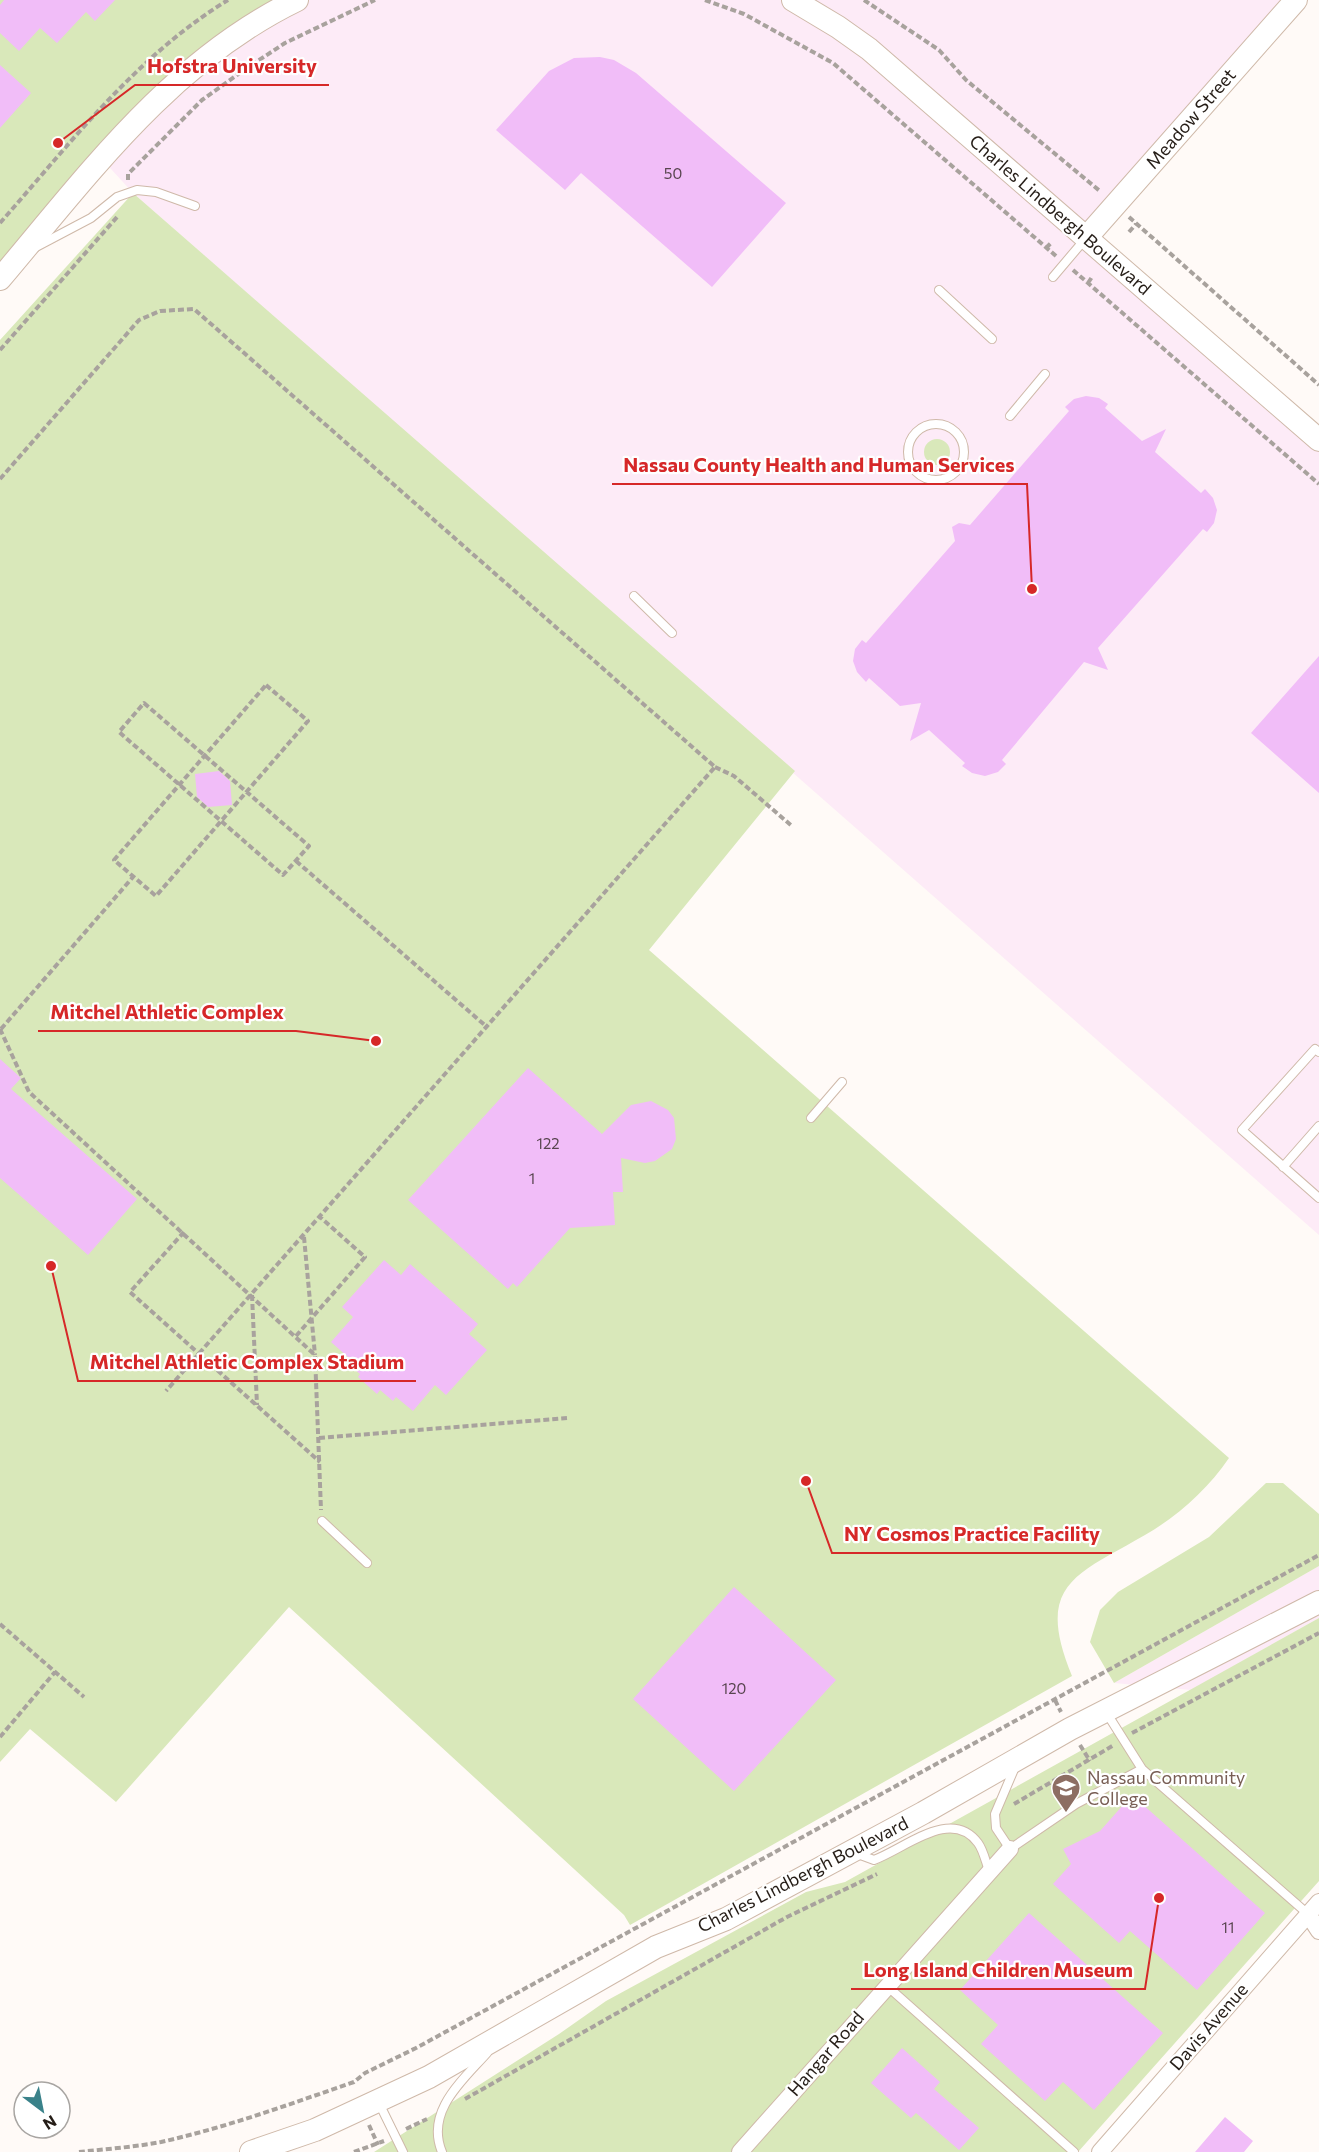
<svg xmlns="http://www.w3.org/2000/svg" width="1319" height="2152" viewBox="0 0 1319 2152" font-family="Commissioner,sans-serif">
<rect width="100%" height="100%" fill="#fffaf7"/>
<path fill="#fdebf7" d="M295,0H1302L1092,238L1319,434V1235L133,193L100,157Z
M1319,1566V1618L1191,1690L1114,1683Z"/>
<path fill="#d9e8ba" d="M0,0H297L231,38L0,279Z
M133,193L795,771L649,950L1229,1458C1208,1489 1178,1516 1145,1535C1076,1575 1034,1584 1072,1676L630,1925L624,1915L289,1607L116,1802L30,1729L0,1762V340Z
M924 452a13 13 0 1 1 26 0a13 13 0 1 1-26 0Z
M1266,1483H1283L1319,1514V1566L1114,1683L1090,1642L1100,1610L1118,1592L1209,1537Z
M1319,1618V1881L1078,2152H374L559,2034L606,2001L806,1892L845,1882Z"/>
<path fill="#f1bdf8" d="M4,0H115L95,21L86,12L57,43L40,28L19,51L0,33V5Z
M600,57L614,60L636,73L786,203L712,287L581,173L565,190L496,130L549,71L574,58Z
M0,65L31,93L0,128Z
M1086,396L1099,398L1108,404L1105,408L1142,441L1166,429L1155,452L1201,493L1205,489L1213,498L1217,510L1214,523L1207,532L1203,529L1098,648L1108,670L1084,662L1002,760L1006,764L998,772L985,776L972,773L962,766L965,763L929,730L910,741L921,703L900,706L869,678L866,682L857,672L853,661L855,649L862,640L866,643L955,541L952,527L959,523L970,525L1069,411L1065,407L1074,399Z
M1319,656V793L1251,733Z
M219,771L230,781L232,805L208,807L197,797L195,774Z
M0,1059L21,1078L11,1089L137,1199L88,1255L0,1178Z
M528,1068L602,1134L631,1105L651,1101L668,1110L674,1118L676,1139L672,1149L655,1161L645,1163L621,1158L623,1192H613L615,1225L570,1228L517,1287L513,1283L508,1289L408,1200Z
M384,1260L401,1275L410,1264L478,1324L469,1334L487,1350L446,1395L435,1385L413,1411L396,1397L393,1401L380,1390L377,1394L358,1377L360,1374L346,1362L349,1358L331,1342L353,1317L342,1307Z
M734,1587L836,1680L734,1791L633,1699Z
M1132,1795L1265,1913L1197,1990L1130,1931L1119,1943L1053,1884L1071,1864L1063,1849L1100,1831Z
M1029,1913L1163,2033L1094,2110L1063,2082L1045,2101L981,2044L998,2025L960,1990Z
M902,2048L940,2082L934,2089L979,2128L959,2150L916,2113L911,2118L871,2083Z
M1225,2117L1253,2141L1244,2152H1195Z"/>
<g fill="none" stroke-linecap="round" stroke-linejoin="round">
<g stroke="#cfb9a9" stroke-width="10">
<path id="lane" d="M36,247L91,218L117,197L137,190L156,192L195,206
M1053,277L1086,238
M939,290L992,339
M1010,416L1045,374
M908 452a28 28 0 1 1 56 0a28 28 0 1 1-56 0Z
M634,596L672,633
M1319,1052L1315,1049L1242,1130L1319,1198
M811,1118L842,1082
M1283,1167L1319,1126
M322,1521L367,1563
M1106,1712L1142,1769L1308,1914
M1015,1767L995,1814L996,1828L1010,1849L1076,1804L1142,1769
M855,1853L874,1860C906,1848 951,1807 978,1843C984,1851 986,1864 990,1873
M887,1986L1074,2152
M378,2101L403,2152
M442,2152C425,2111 463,2080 487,2053"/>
</g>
<g stroke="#cfb9a9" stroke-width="18">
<path id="street" d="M1308,1914L1319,1931
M740,2152L1010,1849
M1100,2152L1319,1902"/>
</g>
<g stroke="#cfb9a9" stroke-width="24">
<path id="secondary" d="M793,0L838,27L869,49L1319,440
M1086,238L1296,0
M0,279C88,175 171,61 297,0
M251,2152L315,2130L429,2077L656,1947L726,1919L923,1813L1070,1729L1319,1602"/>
</g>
<path stroke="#a8a29d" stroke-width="4" stroke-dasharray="6 3" stroke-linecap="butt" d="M705,0L744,14L833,63L1056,256
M864,0L939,50L966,80L1101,192
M128,180V174L202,100L244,70L285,43L375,0
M1129,217L1319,385
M0,223C70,144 136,56 228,0
M1129,232L1136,224
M1046,248L1052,242
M1073,270L1319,484
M1088,283L1092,277
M0,350L118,216
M0,479L139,320L160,311L194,309L715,767L166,1391
M266,685L308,721L156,896L114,860Z
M144,703L309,846L283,875L119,732Z
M715,767L734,776L793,827
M296,861L487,1027
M0,1029L29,1092L315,1355L321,1510
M1,1029L133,877
M184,1232L130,1292L320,1462
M304,1237L315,1355
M252,1295L257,1405
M296,1336L365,1257L320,1217
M319,1438L567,1418
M0,1624L84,1697
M1055,1700L1061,1712
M1132,1733L1319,1633
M0,1737L55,1672
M1080,1745L1090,1761
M1014,1804L1114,1745
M465,2099L787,1917L877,1874
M369,2125L378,2145
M406,2129L427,2119
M79,2152C106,2149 135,2147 161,2142C228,2127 290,2104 354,2082L365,2073L416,2048L1319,1555
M354,2152L384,2141"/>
<use href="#lane" stroke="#fff" stroke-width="8"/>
<use href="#street" stroke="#fff" stroke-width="16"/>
<use href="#secondary" stroke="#fff" stroke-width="22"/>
</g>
<defs>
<g id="university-pin" transform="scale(1.5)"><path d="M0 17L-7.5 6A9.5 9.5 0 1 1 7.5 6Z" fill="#8d6e63" stroke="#fff"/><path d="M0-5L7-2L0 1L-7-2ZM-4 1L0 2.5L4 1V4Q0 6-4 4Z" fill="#fff"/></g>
</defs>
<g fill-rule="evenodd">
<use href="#university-pin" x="1066" y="1788"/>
</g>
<g text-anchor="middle" stroke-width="4.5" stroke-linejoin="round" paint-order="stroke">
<g font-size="15" fill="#58454f">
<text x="673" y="179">50</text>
<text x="548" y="1149">122</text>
<text x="532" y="1184">1</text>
<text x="734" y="1694">120</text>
<text x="1228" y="1933">11</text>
</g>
<g font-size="18" fill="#251d17" stroke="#fff">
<text transform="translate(1191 119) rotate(-49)" y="6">Meadow Street</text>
<text transform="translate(1060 215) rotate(41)" y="6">Charles Lindbergh Boulevard</text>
<text transform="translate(803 1875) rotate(-27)" y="6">Charles Lindbergh Boulevard</text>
<text transform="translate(1209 2027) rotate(-49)" y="6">Davis Avenue</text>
<text transform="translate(826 2054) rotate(-49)" y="6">Hangar Road</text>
</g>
<g font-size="18" fill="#785e54" stroke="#fff" text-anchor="start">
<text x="1087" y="1784">Nassau Community<tspan x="1087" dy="21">College</tspan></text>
</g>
</g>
<path fill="none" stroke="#d62828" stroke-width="2" d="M58 143L135 85H329M1032 589L1027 484H612M376 1041L296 1031H38M51 1266L78 1381H416M806 1481L832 1553H1112M1159 1898L1145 1989H851"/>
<g fill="#d62828" stroke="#fff" stroke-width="2">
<circle cx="58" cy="143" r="6"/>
<circle cx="1032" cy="589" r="6"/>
<circle cx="376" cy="1041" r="6"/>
<circle cx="51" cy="1266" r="6"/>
<circle cx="806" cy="1481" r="6"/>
<circle cx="1159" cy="1898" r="6"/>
</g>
<g font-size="20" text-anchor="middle" font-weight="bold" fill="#d62828" stroke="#fff" stroke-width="4.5" stroke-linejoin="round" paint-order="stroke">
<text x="232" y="73">Hofstra University</text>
<text x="819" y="472">Nassau County Health and Human Services</text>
<text x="167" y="1019">Mitchel Athletic Complex</text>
<text x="247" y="1369">Mitchel Athletic Complex Stadium</text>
<text x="972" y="1541">NY Cosmos Practice Facility</text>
<text x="998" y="1977">Long Island Children Museum</text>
</g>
<g transform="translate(42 2110) rotate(148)"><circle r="28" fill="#ffffff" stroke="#a8a5a2" stroke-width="1.5"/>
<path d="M0-4.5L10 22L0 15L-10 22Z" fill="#3a828a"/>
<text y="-9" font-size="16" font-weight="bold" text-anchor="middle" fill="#251d17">N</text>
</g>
</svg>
